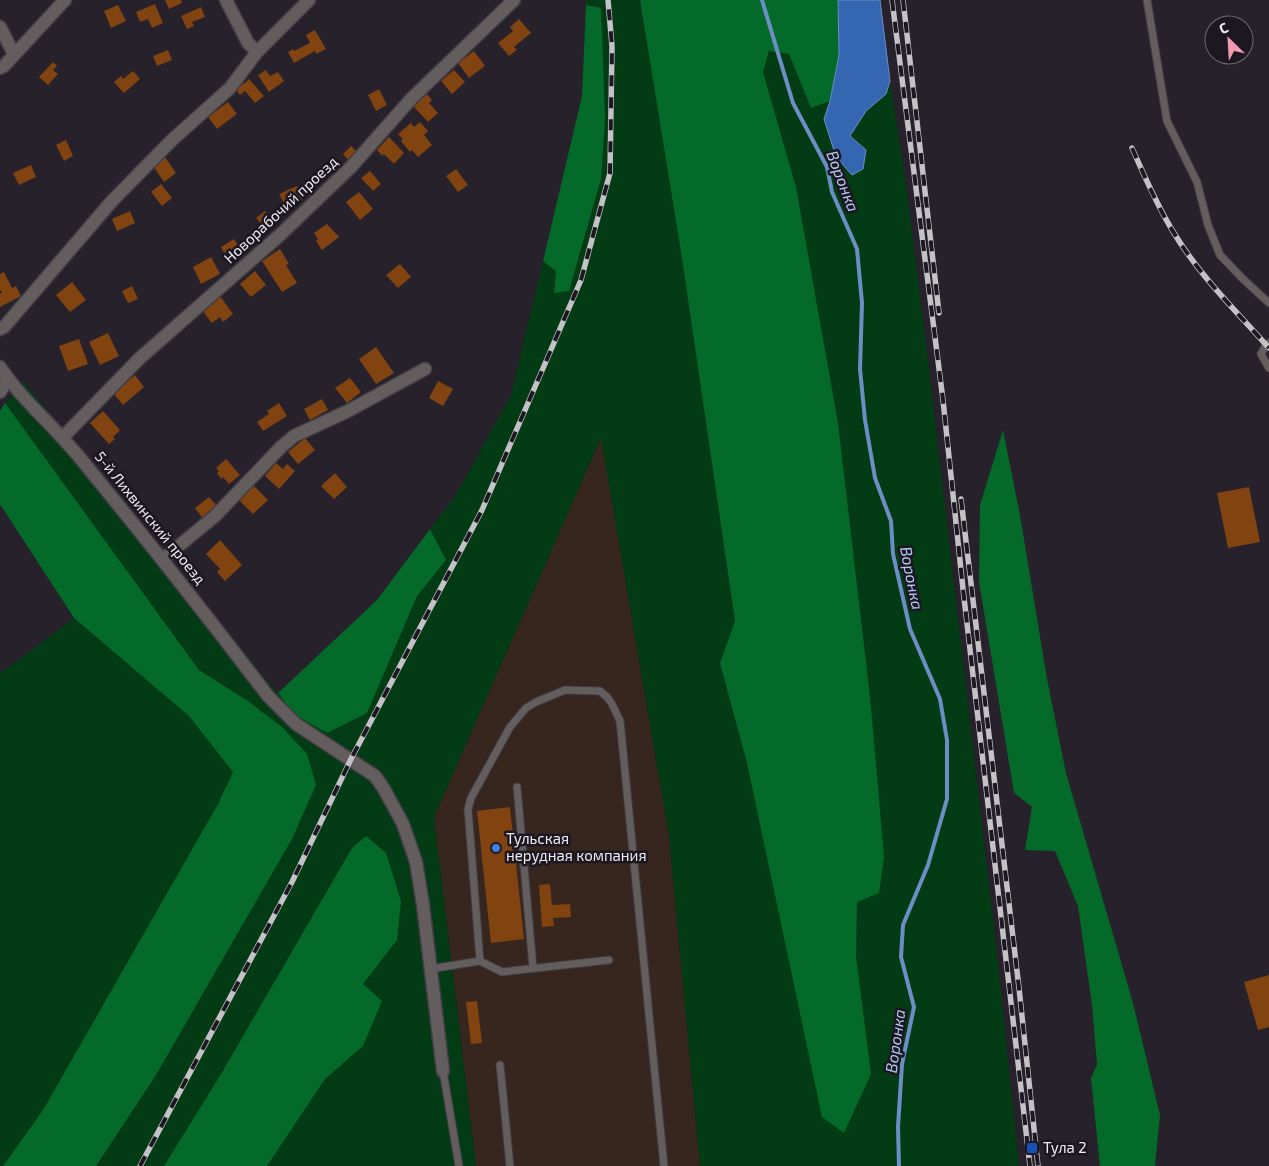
<svg xmlns="http://www.w3.org/2000/svg" width="1269" height="1166" viewBox="0 0 1269 1166" font-family="'Exo 2',sans-serif">
<rect width="100%" height="100%" fill="#26212a"/>
<path fill="#36261d" d="M601,437L669,836L700,1166H476L434,817Z"/>
<path fill="#023b14" d="M586,0H640L682,258L735,621L720,663L747,763L856,957L857,901L870,696L838,423L796,187L763,72L769,51L790,54L811,107L830,101L824,119L850,136L866,111L886,94L890,81L906,184L929,368L998,963L1019,1166H700L669,836L601,438L434,817L476,1166H267L325,1079L363,1046V984L397,940L366,836L352,848L221,1074L164,1166H96L156,1075L292,839L316,785L248,701L199,670L5,404L23,381L295,715L392,655L417,595L446,560L430,529L456,495L511,395L543,261L556,271L554,293L569,291L601,179V8L586,5Z
M74,618L189,716L234,772L218,804L43,1110L3,1166H0V674Z"/>
<path fill="#046a29" d="M640,0H838L839,55L830,101L811,108L789,54L769,51L763,72L796,187L838,423L870,696L884,857L879,893L857,902L856,957L871,1074L844,1133L822,1117L747,763L720,663L735,621L682,258Z
M586,5L601,8L605,118L601,179L569,291L554,293L556,271L543,261L582,96Z
M5,403L199,670L248,701L283,728L307,754L316,785L292,839L156,1075L96,1166H3L43,1110L218,804L233,772L189,716L74,618L0,504V411Z
M1003,430L1020,515L1047,679L1066,773L1133,1003L1160,1115L1155,1166H1100L1091,1078L1097,1065L1092,1005L1078,906L1055,851L1025,850L1032,807L1014,793L979,582L980,505Z
M430,529L446,560L417,596L367,713L327,733L295,715L278,693L377,600Z
M366,836L386,853L401,901L397,940L363,984L382,1001L363,1046L325,1079L267,1166H164L221,1074L352,848Z"/>
<path fill="#3566b1" stroke="#6c8ec4" d="M838,0H880L890,81L886,94L866,111L850,136L866,150L863,169L852,175L836,157L824,119L830,101L839,55Z"/>
<g fill="none" stroke-linecap="round" stroke-linejoin="round">
<path stroke="#6c8ec4" stroke-width="4" d="M762,0L793,103L827,167L832,192L857,249L862,303L860,369L865,420L875,478L891,521L893,554L910,629L940,699L947,740V799L928,865L903,925L901,957L914,1007L902,1064L898,1127L899,1166"/>
</g>
<path fill="#814310" d="M165,0H181L182,3L169,9Z
M155,4L163,23L152,28L148,19L140,22L136,12Z
M118,5L126,21L111,28L104,11Z
M201,7L205,17L192,22L194,26L187,29L181,16Z
M519,19L531,33L514,47L517,50L509,56L498,43L513,31L510,27Z
M315,30L326,49L316,54L315,51L294,63L288,52L293,49L294,51L310,43L306,35Z
M168,50L172,60L157,66L153,56Z
M474,51L485,66L469,78L458,63Z
M53,62L57,66L53,70L58,74L48,85L39,77Z
M266,70L270,76L278,72L284,81L269,92L258,75Z
M454,70L465,82L452,94L441,81Z
M133,71L140,79L124,93L114,82L121,76L123,79Z
M249,79L264,96L255,103L245,91L240,95L234,87L241,81L244,84Z
M379,89L387,105L376,111L368,95Z
M426,93L432,100L429,103L438,113L428,122L412,105Z
M228,102L237,114L217,129L208,117Z
M420,122L428,131L424,135L432,145L418,157L412,150L410,152L401,141L403,139L398,134L411,123L414,127Z
M389,137L404,153L394,164L384,154L382,156L377,150Z
M66,140L73,156L64,161L56,145Z
M351,146L357,152L348,160L343,154Z
M165,157L176,173L164,182L153,166Z
M31,165L36,177L19,185L13,173Z
M456,169L468,185L458,192L446,176Z
M370,171L381,184L373,191L361,178Z
M161,184L172,198L162,206L151,192Z
M297,186L303,199L286,207L279,194Z
M359,192L373,209L360,220L346,202Z
M130,211L135,223L117,231L112,219Z
M265,211L275,223L266,230L256,218Z
M327,224L339,237L322,250L316,241L318,239L314,233Z
M234,239L241,250L227,258L221,247Z
M280,249L289,264L286,265L297,283L282,292L262,261Z
M211,257L220,274L201,284L193,267Z
M400,264L411,277L398,288L386,275Z
M255,271L266,285L251,297L240,284Z
M4,272L12,288L16,286L21,296L0,307V293H2L0,289V274Z
M72,282L86,300L70,312L56,295Z
M132,286L138,299L128,303L122,291Z
M220,296L233,314L223,322L220,317L212,323L202,310Z
M108,333L119,356L100,365L89,342Z
M79,339L88,364L68,371L59,346Z
M376,347L394,373L376,384L359,359Z
M135,375L144,387L123,405L113,393Z
M350,378L361,392L347,403L335,388Z
M438,381L453,389L443,406L429,398Z
M322,399L328,410L310,420L304,409Z
M279,403L287,416L263,431L257,422L269,414L267,411Z
M103,411L120,430L113,437L115,439L109,444L90,423Z
M305,438L315,450L298,464L288,452Z
M226,459L240,475L229,484L223,477L221,479L217,473L219,471L216,468Z
M276,463L283,469L287,464L295,471L279,489L265,476Z
M335,473L347,487L334,499L321,486Z
M254,486L268,500L253,514L239,500Z
M1249,487L1260,542L1228,548L1217,493Z
M209,497L218,507L203,519L195,508Z
M220,540L242,565L225,581L217,572L220,569L206,554Z
M510,807L524,939L491,943L477,811Z
M550,884L552,905L570,904L571,917L553,918L554,926L542,927L539,885Z
M1269,975V1027L1258,1030L1244,982Z
M477,1001L482,1043L471,1044L466,1002Z"/>
<g fill="none" stroke-linecap="round" stroke-linejoin="round">
<g stroke="#423d46" stroke-width="9">
<path id="lane" d="M1147,0L1167,121L1197,182L1208,225L1220,255L1243,279L1269,303
M1269,343L1266,345L1261,354L1269,368
M517,787L533,968
M480,961L502,972L609,960
M430,969L480,961L468,809L471,798L510,727L526,708L536,702L565,690L600,691L607,697L612,704L620,721L664,1166
M500,1065L510,1166
M443,1071L459,1166"/>
</g>
<g stroke="#423d46" stroke-width="15">
<path id="street" d="M226,0L248,43L257,52
M0,27L14,54
M0,68L4,66L65,0
M0,329L4,327L112,201L172,140L230,88L257,52L309,0
M0,367C20,398 55,427 80,458C144,536 207,616 268,696L296,724L375,776L384,789L403,824L416,862L423,905L443,1071
M0,392L8,379
M63,437L140,358L280,235L351,167L411,99L514,0
M163,559L215,516L281,447L294,436L348,411L425,369"/>
</g>
<use href="#lane" stroke="#635d5d" stroke-width="7"/>
<use href="#street" stroke="#635d5d" stroke-width="12"/>
<g stroke="#c4c1c7" stroke-width="5.5">
<path id="rail" d="M892,0L943,400L963,589L1030,1166
M903,0L939,313
M1132,148C1145,177 1157,206 1174,233C1199,275 1237,312 1269,348
M961,499L1019,988L1038,1166
M140,1166L292,882L351,759L482,510L581,280L610,173L612,46L608,0"/>
</g>
<use href="#rail" stroke="#1c1720" stroke-width="4" stroke-dasharray="11" stroke-linecap="butt"/>
</g>
<circle fill="#3f7fe0" stroke="#1c1720" stroke-width="2" cx="496" cy="848" r="5"/>
<rect fill="#1a4fb4" stroke="#1c1720" stroke-width="2" x="1026" y="1142" width="12" height="12" rx="2.5"/>
<g text-anchor="middle" stroke-width="5" stroke-linejoin="round" paint-order="stroke">
<g font-size="15" fill="#edeaf0" stroke="#1c1720">
<text transform="translate(281 210) rotate(-43)" y="5">Новорабочий проезд</text>
<text transform="translate(150 518) rotate(51)" y="5">5-й Лихвинский проезд</text>
</g>
<g font-size="15" fill="#edeaf0" stroke="#1c1720" text-anchor="start">
<text x="506" y="844">Тульская<tspan x="506" dy="17">нерудная компания</tspan></text>
<text x="1043" y="1153">Тула 2</text>
</g>
<g font-size="16" font-style="italic" fill="#afc9f2" stroke="#1c1720">
<text transform="translate(843 181) rotate(69)" y="6">Воронка</text>
<text transform="translate(912 578) rotate(79)" y="6">Воронка</text>
<text transform="translate(895 1041) rotate(-82)" y="6">Воронка</text>
</g>
</g>
<g transform="translate(1229 40) rotate(335)"><circle r="24" fill="#1c1720" stroke="#706b73"/>
<path d="M0-4L9 19L0 12L-9 19Z" fill="#f19ab2"/>
<text y="-8" font-size="14" font-weight="bold" text-anchor="middle" fill="#edeaf0">С</text>
</g>
</svg>
